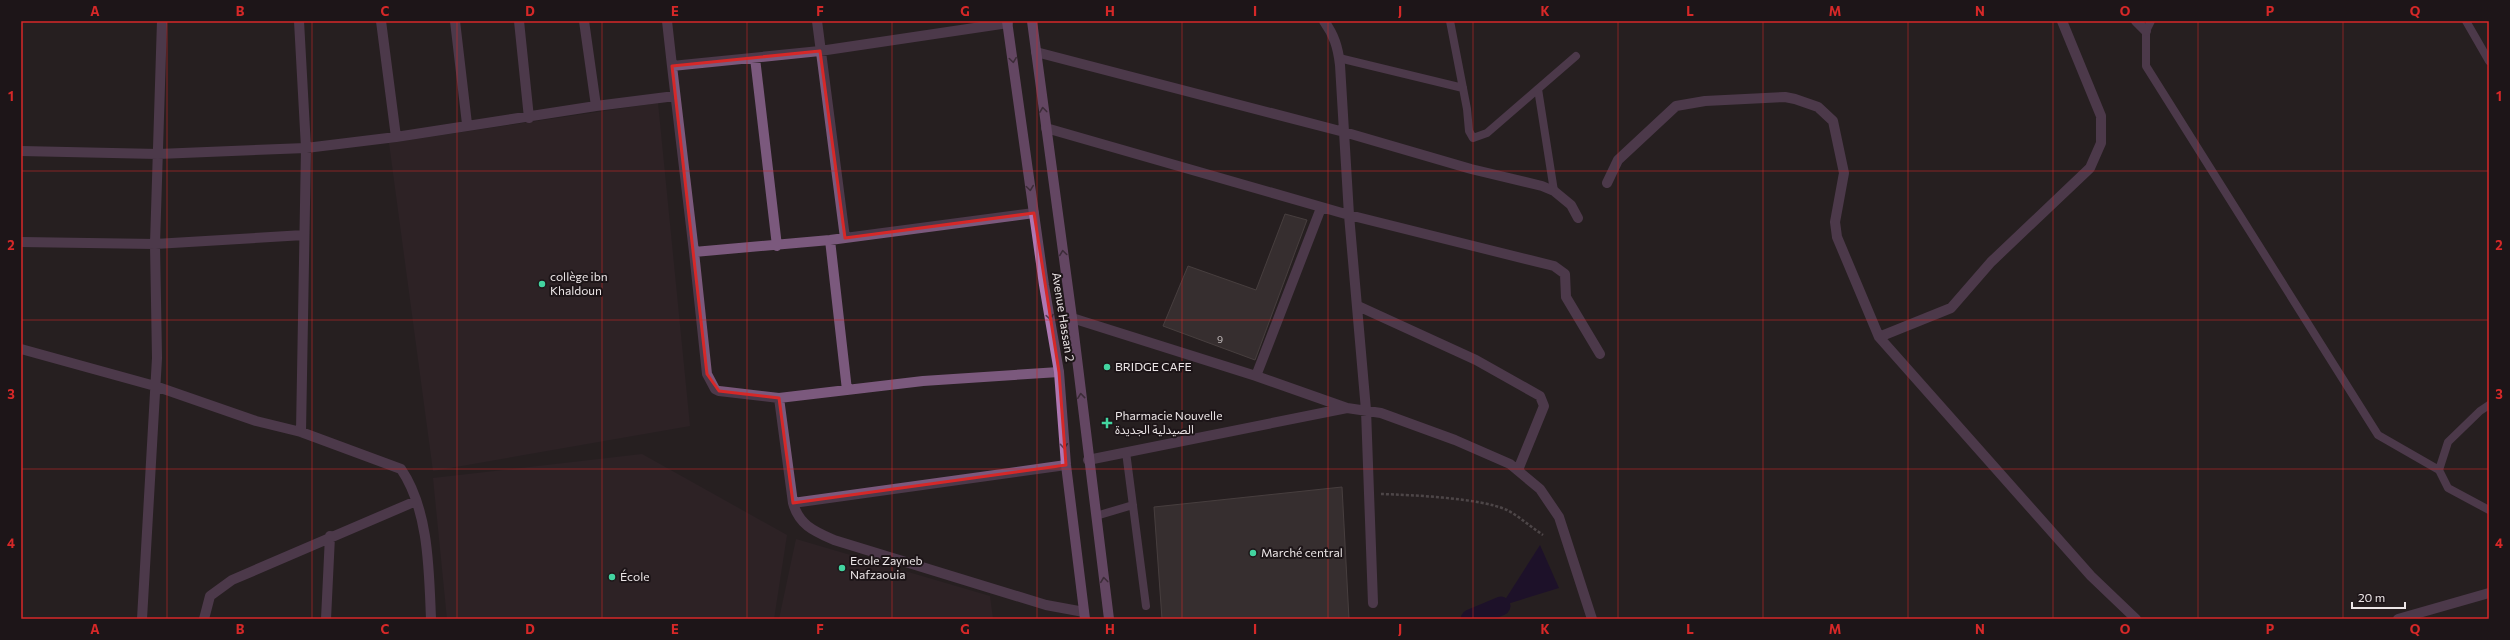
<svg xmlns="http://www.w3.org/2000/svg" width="2510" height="640" viewBox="0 0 2510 640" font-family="Commissioner,'Noto Sans Arabic',sans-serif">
<rect width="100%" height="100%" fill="#271f21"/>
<path fill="#35272b" d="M658,103L690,426L433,471L389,143Z
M642,454L787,535L774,619H447L433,478Z
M796,539L990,596L993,619H779Z"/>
<path fill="#130034" d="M1540,545L1559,588L1501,606Z"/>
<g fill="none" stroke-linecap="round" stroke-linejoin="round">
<path stroke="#130034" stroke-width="19" d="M1470,619L1501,606"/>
</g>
<path fill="#4b4240" stroke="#6e6462" d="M1285,214L1307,220L1255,360L1163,326L1188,266L1256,290Z
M1342,487L1349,619H1162L1154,507Z"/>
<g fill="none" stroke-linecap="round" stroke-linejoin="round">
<path stroke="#7c7577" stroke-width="2.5" stroke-dasharray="3 2" stroke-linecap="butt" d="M1381,494C1412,495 1481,498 1507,510C1520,517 1531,527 1543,535"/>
<path stroke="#7b597d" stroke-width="8" d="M1450,21L1467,109L1469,131L1473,138L1487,133L1576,56
M2151,21L2146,31V66L2378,435L2439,470
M2466,21L2489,61
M1339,58L1463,88
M1538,89L1554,191
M2489,405L2480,411L2448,442L2439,470L2448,488L2489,510
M1126,452L1146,606
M1096,516L1133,505"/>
<path stroke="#7b597d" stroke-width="10" d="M299,21L306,148L301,432
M381,21L396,137
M455,21L467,124
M519,21L529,118
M667,21L672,66
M817,21L845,238
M1324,21C1334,35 1338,47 1340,65L1349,215L1366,410L1373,603
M2136,21L2146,31
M1036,52L1344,132L1471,169L1542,186L1554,191L1571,205L1578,218
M755,58L777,246
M596,106L675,96
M1046,128L1349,215L1554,266L1565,274L1566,297L1600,354
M21,151L158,154L306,148L396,137L596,106L584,21
M1607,183L1618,160L1676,106L1705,101L1785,97L1795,99L1818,107L1833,121L1844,173L1835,222L1837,237L1879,337L2091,576L2136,619
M830,240L847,390
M21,242L155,244L304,235
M694,252L672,66L820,51L1008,23
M1358,306L1476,360L1540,396L1544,406L1518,470
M1072,318L1256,376L1347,408L1381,413L1455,440L1510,464L1540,489L1559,517L1592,619
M1879,337L1951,308L1991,262L2090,168L2101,143V116L2062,21
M21,349L155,386L256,421L301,432L401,469C429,510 429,571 431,619
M1059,372L923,381L779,398L793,503C799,525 814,531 834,540L1046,605L1084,612
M1256,376L1321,208
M779,398L719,391L715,389L707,374L694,252L830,240L1034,213
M1088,460L1347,408
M793,503L1066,465
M142,619L157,358L155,244L162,21
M204,619L210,596L232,580L416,501
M326,619L330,536
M2398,619L2489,593"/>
<path stroke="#ae77b2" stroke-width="10" d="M1007,21L1044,285L1059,372L1066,465L1085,619
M1032,21L1072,318L1109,619"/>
</g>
<defs><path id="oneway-chevron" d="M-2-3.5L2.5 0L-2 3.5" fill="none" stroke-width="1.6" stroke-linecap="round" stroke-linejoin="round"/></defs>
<g stroke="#573c56">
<use href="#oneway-chevron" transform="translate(1013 60) rotate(82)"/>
<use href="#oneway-chevron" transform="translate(1043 110) rotate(-97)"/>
<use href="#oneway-chevron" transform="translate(1030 188) rotate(82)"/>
<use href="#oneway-chevron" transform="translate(1063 253) rotate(-98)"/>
<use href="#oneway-chevron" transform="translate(1050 317) rotate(80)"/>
<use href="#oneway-chevron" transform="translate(1081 396) rotate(-96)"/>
<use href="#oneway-chevron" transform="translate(1064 446) rotate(86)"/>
<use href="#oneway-chevron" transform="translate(1104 580) rotate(-97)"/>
</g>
<path d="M0 0H2510V640H0ZM820,51L845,238L1034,213L1059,372L1066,465L793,503L779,398L719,391L707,374L672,66Z" fill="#271f21" fill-opacity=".55" fill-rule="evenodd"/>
<path fill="none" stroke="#d62828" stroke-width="3" stroke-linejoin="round" d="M820,51L845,238L1034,213L1059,372L1066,465L793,503L779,398L719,391L707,374L672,66Z"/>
<path fill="none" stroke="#d62828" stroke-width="1" stroke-opacity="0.55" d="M167,21V619M312,21V619M457,21V619M602,21V619M747,21V619M892,21V619M1037,21V619M1182,21V619M1328,21V619M1473,21V619M1618,21V619M1763,21V619M1908,21V619M2053,21V619M2198,21V619M2343,21V619M21,171H2489M21,320H2489M21,469H2489"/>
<g fill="#43d4a0" stroke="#1d1518" stroke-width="1.5">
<circle cx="542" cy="284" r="4"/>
<circle cx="1107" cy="367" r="4"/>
<path d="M1105 417h4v4h4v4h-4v4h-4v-4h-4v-4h4z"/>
<circle cx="1253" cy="553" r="4"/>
<circle cx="842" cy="568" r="4"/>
<circle cx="612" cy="577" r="4"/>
</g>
<g text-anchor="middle" stroke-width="4" stroke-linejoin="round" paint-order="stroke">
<g font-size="10" fill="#c4bdbd">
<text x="1220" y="343">9</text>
</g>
<g font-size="12" fill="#ece6e7" stroke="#1d1518" text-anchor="start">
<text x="550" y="281">collège ibn<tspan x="550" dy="14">Khaldoun</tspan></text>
<text x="1115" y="371">BRIDGE CAFE</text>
<text x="1115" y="420">Pharmacie Nouvelle<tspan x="1115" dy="14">الصيدلية الجديدة</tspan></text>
<text x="1261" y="557">Marché central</text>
<text x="850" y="565">Ecole Zayneb<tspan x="850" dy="14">Nafzaouia</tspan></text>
<text x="620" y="581">École</text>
</g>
<g font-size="12" fill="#ece6e7" stroke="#1d1518">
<text transform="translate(1063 317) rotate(81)" y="4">Avenue Hassan 2</text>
</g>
</g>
<rect width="2510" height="640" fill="none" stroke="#1d1518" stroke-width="44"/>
<path d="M2352 602v6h53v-6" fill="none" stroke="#ece6e7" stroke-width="2"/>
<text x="2358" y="602" font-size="12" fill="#ece6e7" stroke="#1d1518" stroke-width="3" paint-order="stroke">20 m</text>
<rect x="22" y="22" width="2466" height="596" fill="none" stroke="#d62828" stroke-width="1.5"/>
<g font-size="13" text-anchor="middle" font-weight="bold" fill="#d62828">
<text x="95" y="16">A</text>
<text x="240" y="16">B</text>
<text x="385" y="16">C</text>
<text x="530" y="16">D</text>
<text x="675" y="16">E</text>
<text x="820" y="16">F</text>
<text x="965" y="16">G</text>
<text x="1110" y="16">H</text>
<text x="1255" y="16">I</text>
<text x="1400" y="16">J</text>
<text x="1545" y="16">K</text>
<text x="1690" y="16">L</text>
<text x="1835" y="16">M</text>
<text x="1980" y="16">N</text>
<text x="2125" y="16">O</text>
<text x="2270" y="16">P</text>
<text x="2415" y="16">Q</text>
<text x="11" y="101">1</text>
<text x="2499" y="101">1</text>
<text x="11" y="250">2</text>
<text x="2499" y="250">2</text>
<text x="11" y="399">3</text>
<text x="2499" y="399">3</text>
<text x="11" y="548">4</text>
<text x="2499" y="548">4</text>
<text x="95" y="634">A</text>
<text x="240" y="634">B</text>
<text x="385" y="634">C</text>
<text x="530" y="634">D</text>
<text x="675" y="634">E</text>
<text x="820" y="634">F</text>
<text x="965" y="634">G</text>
<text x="1110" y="634">H</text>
<text x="1255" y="634">I</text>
<text x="1400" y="634">J</text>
<text x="1545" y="634">K</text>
<text x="1690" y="634">L</text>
<text x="1835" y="634">M</text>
<text x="1980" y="634">N</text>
<text x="2125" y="634">O</text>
<text x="2270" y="634">P</text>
<text x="2415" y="634">Q</text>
</g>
</svg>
